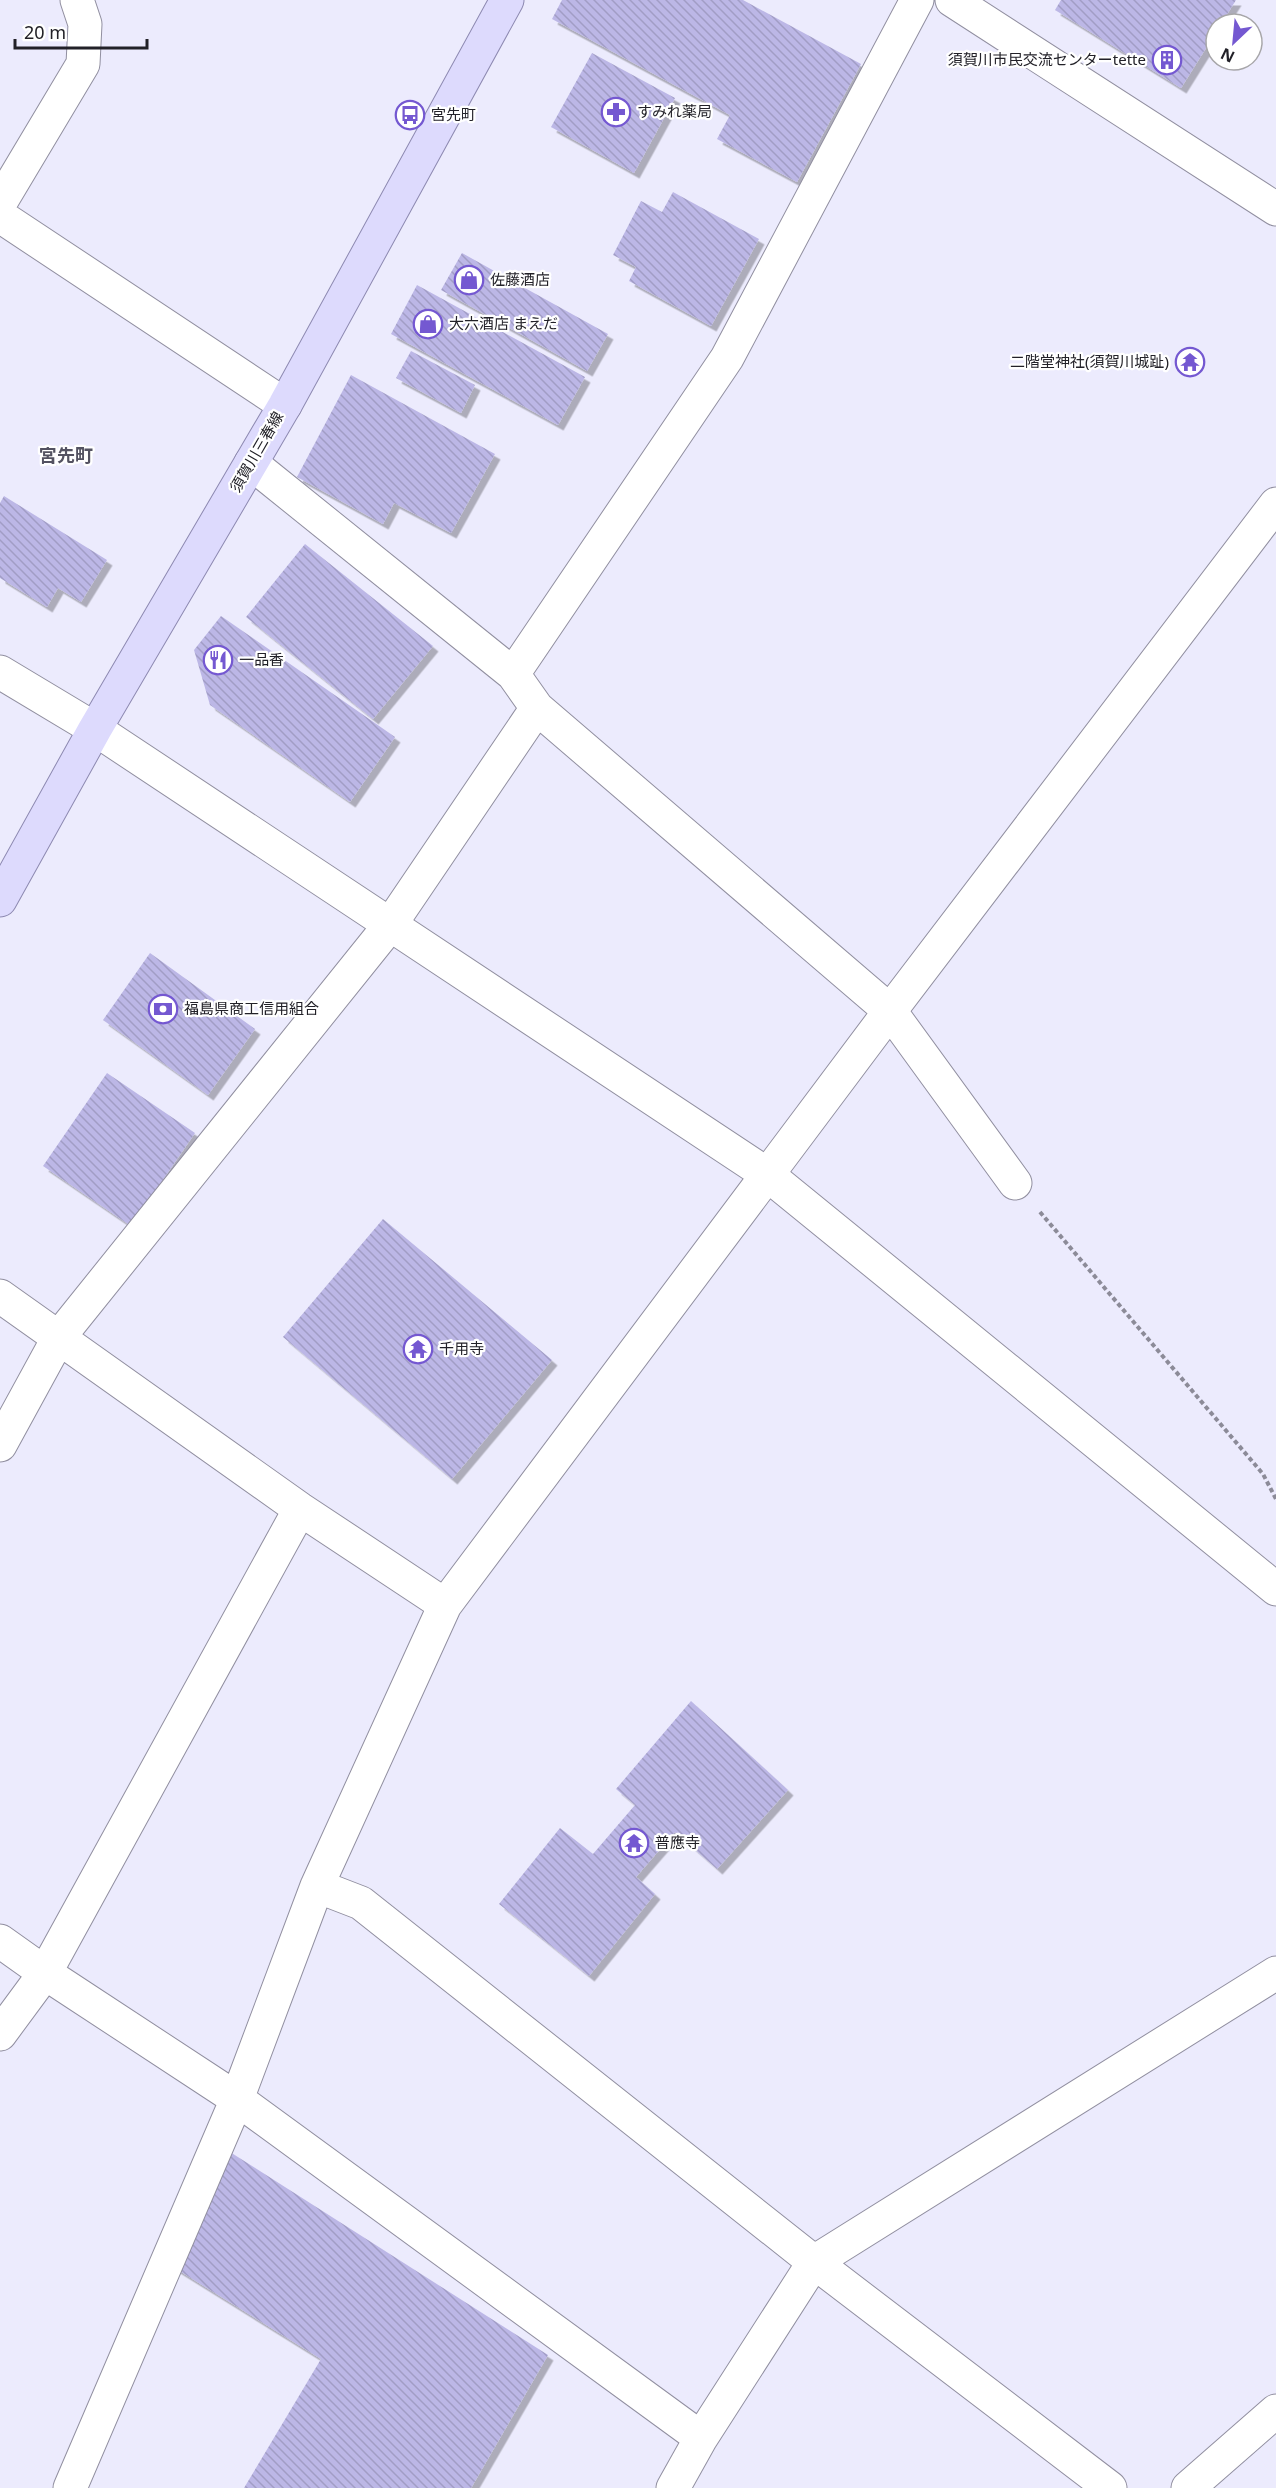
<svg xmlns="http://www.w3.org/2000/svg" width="1276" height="2488" viewBox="0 0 1276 2488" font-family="'Noto Sans','Noto Sans JP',sans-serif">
<defs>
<pattern id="building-back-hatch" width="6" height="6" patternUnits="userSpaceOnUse" patternTransform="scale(1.5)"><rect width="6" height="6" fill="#bcb7e6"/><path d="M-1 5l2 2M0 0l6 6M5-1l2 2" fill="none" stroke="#a19dc5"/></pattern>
<filter id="shadow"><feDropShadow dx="5.5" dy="5.5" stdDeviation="0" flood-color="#0004"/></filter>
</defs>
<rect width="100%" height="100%" fill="#ecebfd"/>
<path fill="url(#building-back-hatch)" filter="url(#shadow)" d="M562,0H743L861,64L797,182L717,139L730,115L552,19Z
M1061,0H1236L1221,24H1216V32L1181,88L1055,10Z
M592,53L675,98L634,173L551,127Z
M673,192L759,239L711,326L629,281L636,267L613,255L641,201L662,212Z
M462,253L608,334L587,371L441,290Z
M417,285L585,377L558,425L391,334Z
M411,351L475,385L461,413L396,378Z
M351,375L495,454L451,533L394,503L383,524L297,477Z
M4,496L107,560L81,602L58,588L47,607L0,578V503Z
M305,544L433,646L373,719L246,617Z
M221,616L395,737L350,802L210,705L194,650Z
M150,953L255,1029L208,1095L103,1020Z
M107,1073L195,1133L131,1226L43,1166Z
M383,1219L552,1360L452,1479L283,1337Z
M691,1701L788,1790L717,1869L675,1832L636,1877L655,1894L589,1976L499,1904L560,1828L593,1854L635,1805L616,1789Z
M230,2152L548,2355L471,2488H244L321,2359L162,2260Z"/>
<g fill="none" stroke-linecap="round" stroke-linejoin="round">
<g stroke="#918fa0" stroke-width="35">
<path id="minor" d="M952,0L1276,209
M0,203L83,64L85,24L77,0
M0,216L285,405
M251,463L513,674L537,708L890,1011L1015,1183
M513,674L727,358L917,0
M0,1296L300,1509L445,1605
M0,1445L59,1337L390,925L537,708
M317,1886L361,1903L814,2262L1110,2488
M0,1941L45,1973L237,2099L701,2438
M0,2034L45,1973L300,1509
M70,2488L237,2099L317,1886L445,1605L890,1011L1276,504
M673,2488L701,2438L814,2262L1276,1973
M1188,2488L1276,2411"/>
</g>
<g stroke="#918fa0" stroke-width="35">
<path id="tertiary" d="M0,672L95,729L768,1175L1276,1589"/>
</g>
<g stroke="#8d89b1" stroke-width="35">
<path id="primary" d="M0,900L95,729L285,405L507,0"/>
</g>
<path stroke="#8c8b98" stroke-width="4" stroke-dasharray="4.5 3" stroke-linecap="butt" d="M1040,1212L1263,1474L1276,1499"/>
<use href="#minor" stroke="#fff" stroke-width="33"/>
<use href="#tertiary" stroke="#fff" stroke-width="33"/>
<use href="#primary" stroke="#dddafd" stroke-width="33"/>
</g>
<defs>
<g id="building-ring" transform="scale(1.5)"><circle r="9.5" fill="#fff" stroke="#7458d1" stroke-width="1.5"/><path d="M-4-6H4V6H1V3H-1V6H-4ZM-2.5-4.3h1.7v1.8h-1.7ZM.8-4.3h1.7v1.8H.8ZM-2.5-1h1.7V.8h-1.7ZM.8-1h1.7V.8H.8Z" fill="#7458d1"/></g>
<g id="pharmacy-ring" transform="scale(1.5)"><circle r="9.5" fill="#fff" stroke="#7458d1" stroke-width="1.5"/><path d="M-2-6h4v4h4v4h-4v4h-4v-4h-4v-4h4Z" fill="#7458d1"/></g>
<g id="bus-ring" transform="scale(1.5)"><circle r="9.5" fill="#fff" stroke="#7458d1" stroke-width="1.5"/><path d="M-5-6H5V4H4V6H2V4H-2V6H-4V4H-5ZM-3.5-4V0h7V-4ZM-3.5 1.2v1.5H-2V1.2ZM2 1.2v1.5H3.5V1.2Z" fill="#7458d1"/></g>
<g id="shop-ring" transform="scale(1.5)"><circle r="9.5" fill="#fff" stroke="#7458d1" stroke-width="1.5"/><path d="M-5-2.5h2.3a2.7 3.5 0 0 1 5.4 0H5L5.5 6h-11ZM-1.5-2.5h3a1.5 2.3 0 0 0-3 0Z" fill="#7458d1"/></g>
<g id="temple-ring" transform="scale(1.5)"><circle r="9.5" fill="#fff" stroke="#7458d1" stroke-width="1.5"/><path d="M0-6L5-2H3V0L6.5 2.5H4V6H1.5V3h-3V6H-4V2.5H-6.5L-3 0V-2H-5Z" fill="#7458d1"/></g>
<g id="restaurant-ring" transform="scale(1.5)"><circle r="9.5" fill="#fff" stroke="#7458d1" stroke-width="1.5"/><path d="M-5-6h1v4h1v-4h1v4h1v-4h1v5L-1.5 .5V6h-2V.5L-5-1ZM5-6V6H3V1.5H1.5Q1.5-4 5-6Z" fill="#7458d1"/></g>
<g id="bank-ring" transform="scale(1.5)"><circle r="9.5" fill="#fff" stroke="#7458d1" stroke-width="1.5"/><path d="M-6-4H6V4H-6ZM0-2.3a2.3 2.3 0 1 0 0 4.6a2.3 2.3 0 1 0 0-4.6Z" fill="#7458d1"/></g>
</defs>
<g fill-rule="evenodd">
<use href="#building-ring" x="1167" y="60"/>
<use href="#pharmacy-ring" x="616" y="112"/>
<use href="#bus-ring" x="410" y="115"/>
<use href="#shop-ring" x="469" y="280"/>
<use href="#shop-ring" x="428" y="324"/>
<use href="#temple-ring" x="1190" y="362"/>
<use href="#restaurant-ring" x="218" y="660"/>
<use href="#bank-ring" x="163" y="1009"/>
<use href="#temple-ring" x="418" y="1349"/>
<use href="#temple-ring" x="634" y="1843"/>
</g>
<g text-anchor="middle" stroke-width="4.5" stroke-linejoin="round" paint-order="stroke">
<g font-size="15" fill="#222128" stroke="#fff" text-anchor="start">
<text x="1146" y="65" text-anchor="end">須賀川市民交流センターtette</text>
<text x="637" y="117">すみれ薬局</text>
<text x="431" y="120">宮先町</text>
<text x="490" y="285">佐藤酒店</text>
<text x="449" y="329">大六酒店 まえだ</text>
<text x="1169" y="367" text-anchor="end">二階堂神社(須賀川城趾)</text>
<text x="239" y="665">一品香</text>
<text x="184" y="1014">福島県商工信用組合</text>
<text x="439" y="1354">千用寺</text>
<text x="655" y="1848">普應寺</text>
</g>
<g font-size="15" fill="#222128" stroke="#fff">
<text transform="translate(257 452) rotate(-60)" y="5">須賀川三春線</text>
</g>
<g font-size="18" font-weight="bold" fill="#535261" stroke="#fff">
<text x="66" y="462">宮先町</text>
</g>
</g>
<g transform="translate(1234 42) rotate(206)"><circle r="28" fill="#ffffff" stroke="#a7a6a9" stroke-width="1.5"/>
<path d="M0-4.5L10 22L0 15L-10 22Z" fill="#7458d1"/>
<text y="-9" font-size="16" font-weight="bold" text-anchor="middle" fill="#222128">N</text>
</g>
<path d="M15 39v9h132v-9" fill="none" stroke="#222128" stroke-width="3"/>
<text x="24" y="39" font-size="18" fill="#222128" stroke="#ffffff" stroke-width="4.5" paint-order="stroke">20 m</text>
</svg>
